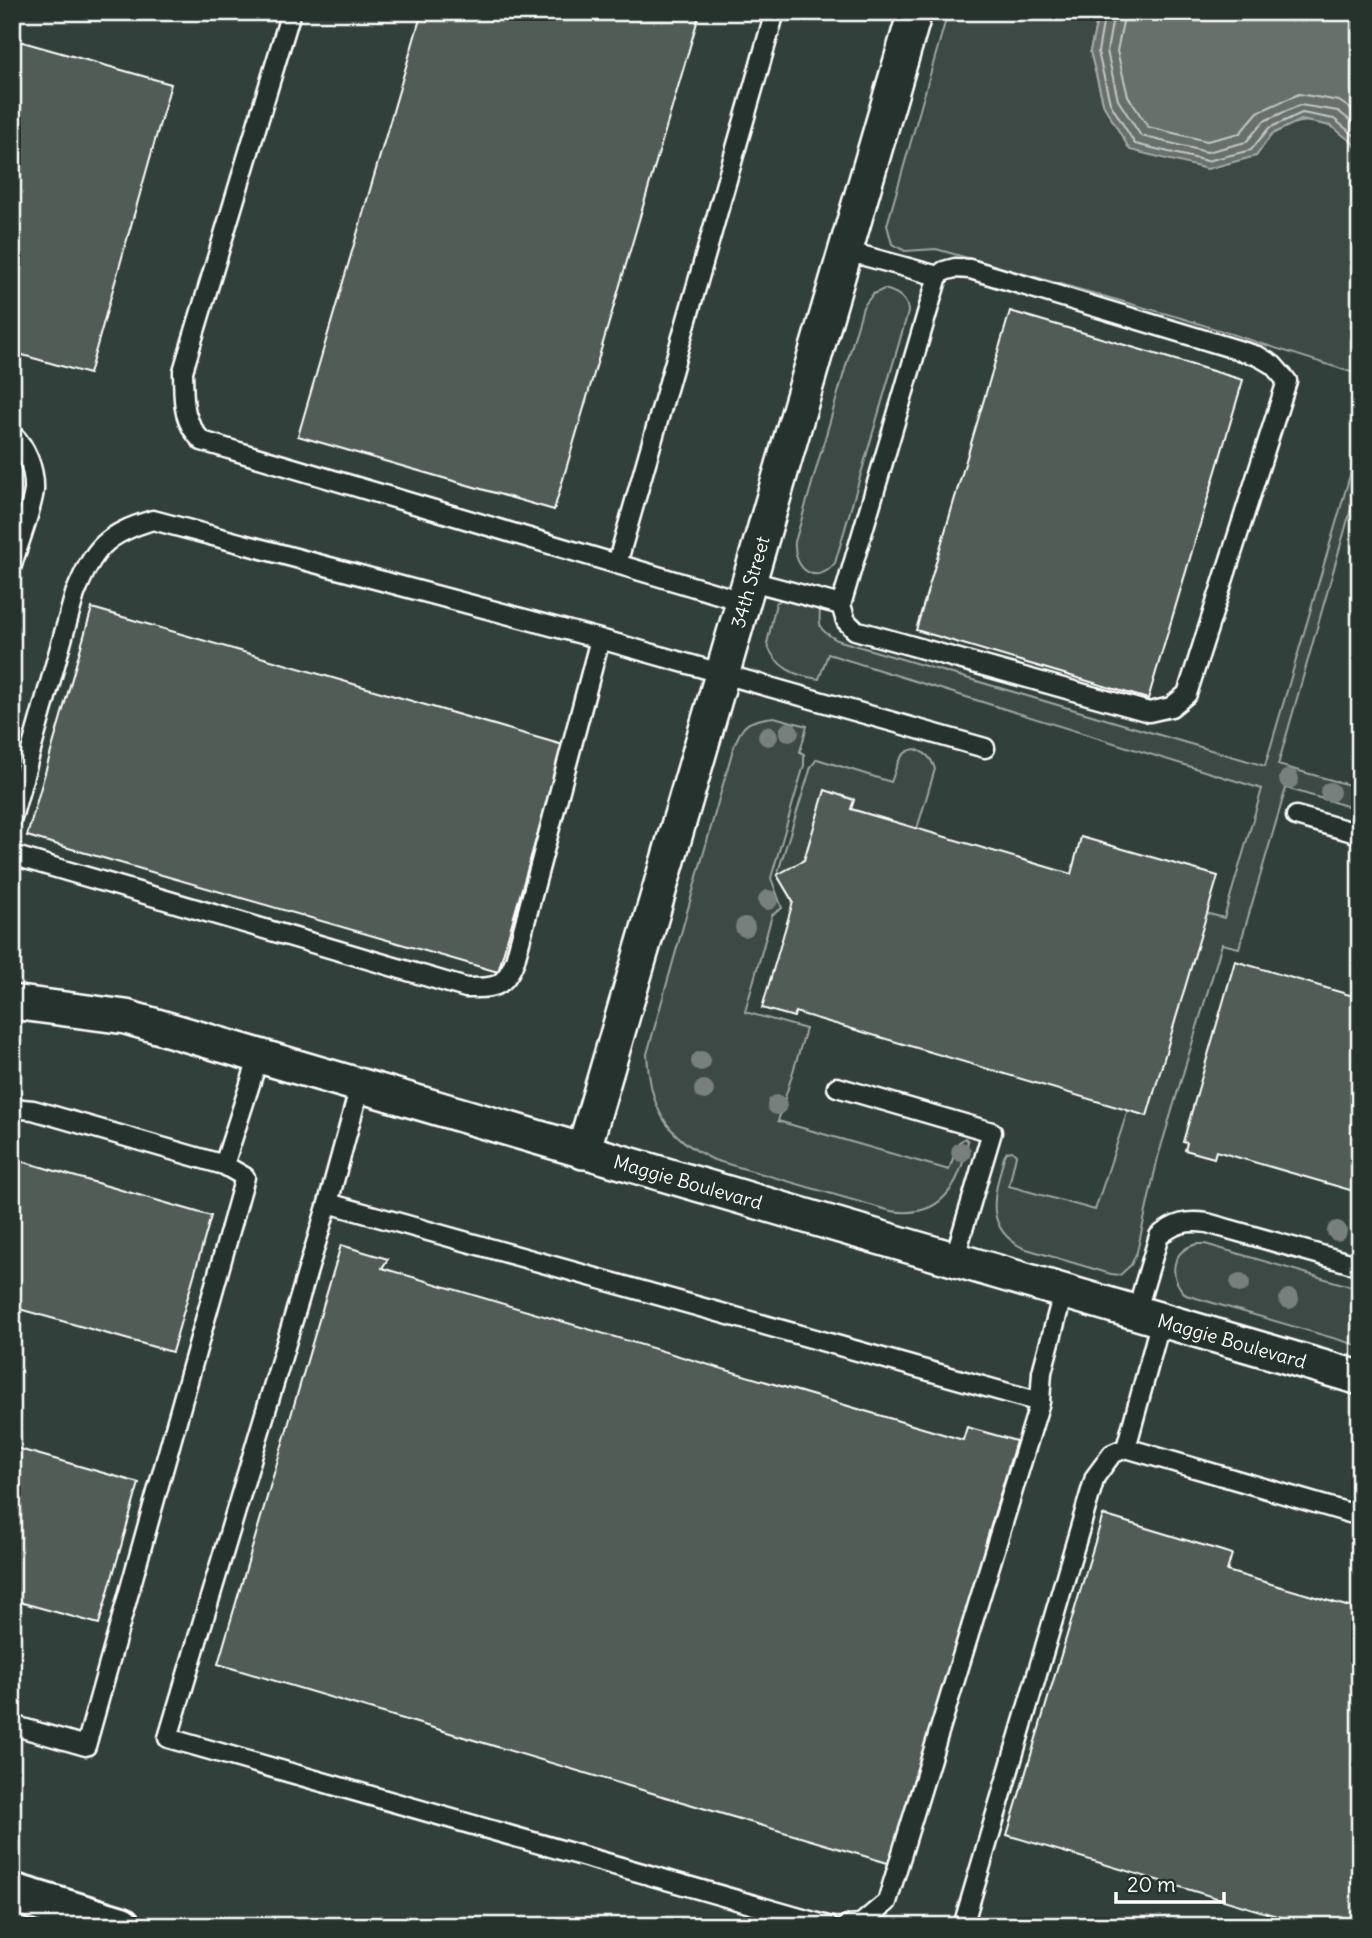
<svg xmlns="http://www.w3.org/2000/svg" width="1372" height="1938" viewBox="0 0 1372 1938" font-family="Delius,sans-serif">
<rect width="100%" height="100%" fill="#26332d"/>
<filter id="ink" filterUnits="userSpaceOnUse"><feTurbulence type="fractalNoise" baseFrequency=".0143" numOctaves="2"/><feDisplacementMap in="SourceGraphic" scale="14" xChannelSelector="R" yChannelSelector="G"/><feConvolveMatrix kernelMatrix="1 2 1 2 8 2 1 2 1" color-interpolation-filters="sRGB"/></filter>
<g filter="url(#ink)">
<path fill="#333f3a" d="M12,12H1360V1926H12Z"/>
<path fill="#3e4944" stroke="#9ea4a2" stroke-width="2" d="M948,12H1099L1090,51L1104,106L1256,156C1261,149 1266,139 1273,134C1304,110 1339,123 1360,152V375L1181,318L936,249L905,251L892,244L887,225Z
M884,289C896,292 908,298 908,312L835,563C816,587 793,569 795,542L863,307L873,294Z
M1360,441V477L1278,765L1360,788V810L1286,788L1239,948L1222,944L1158,1157L1137,1252L1131,1265L1120,1275L1111,1274L1023,1248C982,1227 995,1193 1004,1157L1007,1152L1012,1151L1016,1155L1009,1186L1095,1210L1128,1110L1147,1116L1206,913L1224,918L1262,789L828,654L819,679C795,676 776,668 767,644L776,603L784,598L814,606L820,611C818,630 822,631 837,640L1265,766Z
M774,717L807,726L800,752L804,754V765L771,878L782,908L772,915L745,1012L806,1029L778,1121L949,1170L958,1143L965,1138L968,1141C960,1185 942,1219 891,1211L714,1160C664,1136 650,1107 647,1054L733,749C742,723 748,720 774,717Z
M915,749C926,753 931,757 935,769L917,829L851,809L854,799L825,791L804,860L777,875L811,767L817,759L891,782C897,768 897,752 915,749Z
M1197,1244H1205L1360,1289V1346L1186,1295C1168,1277 1170,1251 1197,1244Z"/>
<path fill="#67706c" stroke="#a4a9a7" stroke-width="2" d="M1099,12H1360V152L1353,143L1331,126L1301,120L1272,134L1256,156L1207,169L1130,150L1104,106L1090,51Z"/>
<g fill="none" stroke-linecap="round" stroke-linejoin="round">
<path stroke="#c2c6c4" stroke-width="2" d="M1105,12L1098,52L1110,103L1135,144L1207,161L1251,150L1269,128L1302,113L1334,119L1360,140
M1114,12L1107,51L1118,100L1141,136L1207,152L1246,142L1264,121L1300,105L1338,111L1360,128
M1125,12L1117,51L1128,96L1148,127L1207,141L1240,133L1258,112L1299,94L1339,101L1360,115"/>
</g>
<path fill="#515c57" stroke="#fff" stroke-width="2" d="M422,12H700L554,510L298,436Z
M12,39L171,84L89,374L12,352Z
M1010,311L1243,380L1148,699L916,630Z
M92,608L563,745L498,972L27,836Z
M825,790L854,800L851,809L1071,874L1081,837L1218,876L1147,1116L795,1012L794,1017L762,1008L793,902L777,875L804,860Z
M1235,961L1360,998V1193L1216,1151L1214,1158L1185,1150L1187,1143L1183,1142Z
M14,1159L211,1216L172,1352L12,1307Z
M341,1245L388,1259L382,1268L963,1440L967,1427L1016,1441L891,1864L218,1664Z
M12,1447L139,1483L99,1624L12,1600Z
M1103,1515L1232,1554L1227,1571L1360,1610V1926H1310L1007,1835Z"/>
<g fill="none" stroke-linecap="round" stroke-linejoin="round">
<g stroke="#fff" stroke-width="23">
<path id="lane" d="M291,12L183,371C184,400 181,419 202,441L745,602
M846,251L938,276
M955,268L970,269L1258,356L1273,365L1287,381L1187,694L1171,707L1149,712L855,630L846,621L841,605L938,276L944,271Z
M12,434C26,447 35,470 34,490C32,509 18,545 12,565
M617,564L775,12
M751,581L841,605
M1296,816L1360,834
M12,818L75,594C94,548 105,534 153,520L600,639L985,748
M12,855L466,988C494,988 504,989 515,960L600,639
M360,1086L328,1203L168,1738L828,1926
M837,1087L992,1132L954,1260
M12,1108L33,1110L224,1165
M328,1203L1040,1402
M1136,1313L1159,1236C1175,1223 1187,1220 1207,1223L1360,1266
M1126,1448L1161,1320
M12,1725L86,1746L245,1177L224,1165L259,1056
M846,1926L862,1923L887,1902L1040,1402L1042,1372L1063,1293
M963,1926L1095,1477L1112,1454L1126,1448L1360,1516"/>
</g>
<g stroke="#fff" stroke-width="38">
<path id="street" d="M12,1002L126,1017L1360,1378
M583,1152L915,12"/>
</g>
<g stroke="#fff" stroke-width="44">
<path id="secondary" d="M12,1893L121,1926"/>
</g>
<use href="#lane" stroke="#26332d" stroke-width="18"/>
<use href="#street" stroke="#26332d" stroke-width="33"/>
<use href="#secondary" stroke="#26332d" stroke-width="38"/>
</g>
<g fill="#78807d">
<circle cx="789" cy="732" r="10"/>
<circle cx="768" cy="736" r="10"/>
<circle cx="1289" cy="779" r="10"/>
<circle cx="1330" cy="792" r="10"/>
<circle cx="768" cy="900" r="10"/>
<circle cx="745" cy="927" r="10"/>
<circle cx="701" cy="1061" r="10"/>
<circle cx="704" cy="1090" r="10"/>
<circle cx="777" cy="1105" r="10"/>
<circle cx="961" cy="1152" r="10"/>
<circle cx="1337" cy="1231" r="10"/>
<circle cx="1240" cy="1283" r="10"/>
<circle cx="1289" cy="1299" r="10"/>
</g>
</g>
<g text-anchor="middle" stroke-width="6" stroke-linejoin="round" paint-order="stroke">
<g font-size="19" fill="#fff" stroke="#26332d">
<text transform="translate(750 582) rotate(-74)" y="7">34th Street</text>
<text transform="translate(688 1182) rotate(16)" y="7">Maggie Boulevard</text>
<text transform="translate(1232 1341) rotate(16)" y="7">Maggie Boulevard</text>
</g>
</g>
<rect width="1372" height="1938" fill="none" stroke="#26332d" stroke-width="42"/>
<rect x="21" y="21" width="1330" height="1896" fill="none" stroke="#fff" stroke-width="2.5" filter="url(#ink)"/>
<path d="M1116 1892v10h108v-10" fill="none" stroke="#ffffff" stroke-width="3.5"/>
<text x="1127" y="1892" font-size="21" fill="#ffffff" stroke="#26332d" stroke-width="5" paint-order="stroke">20 m</text>
</svg>
